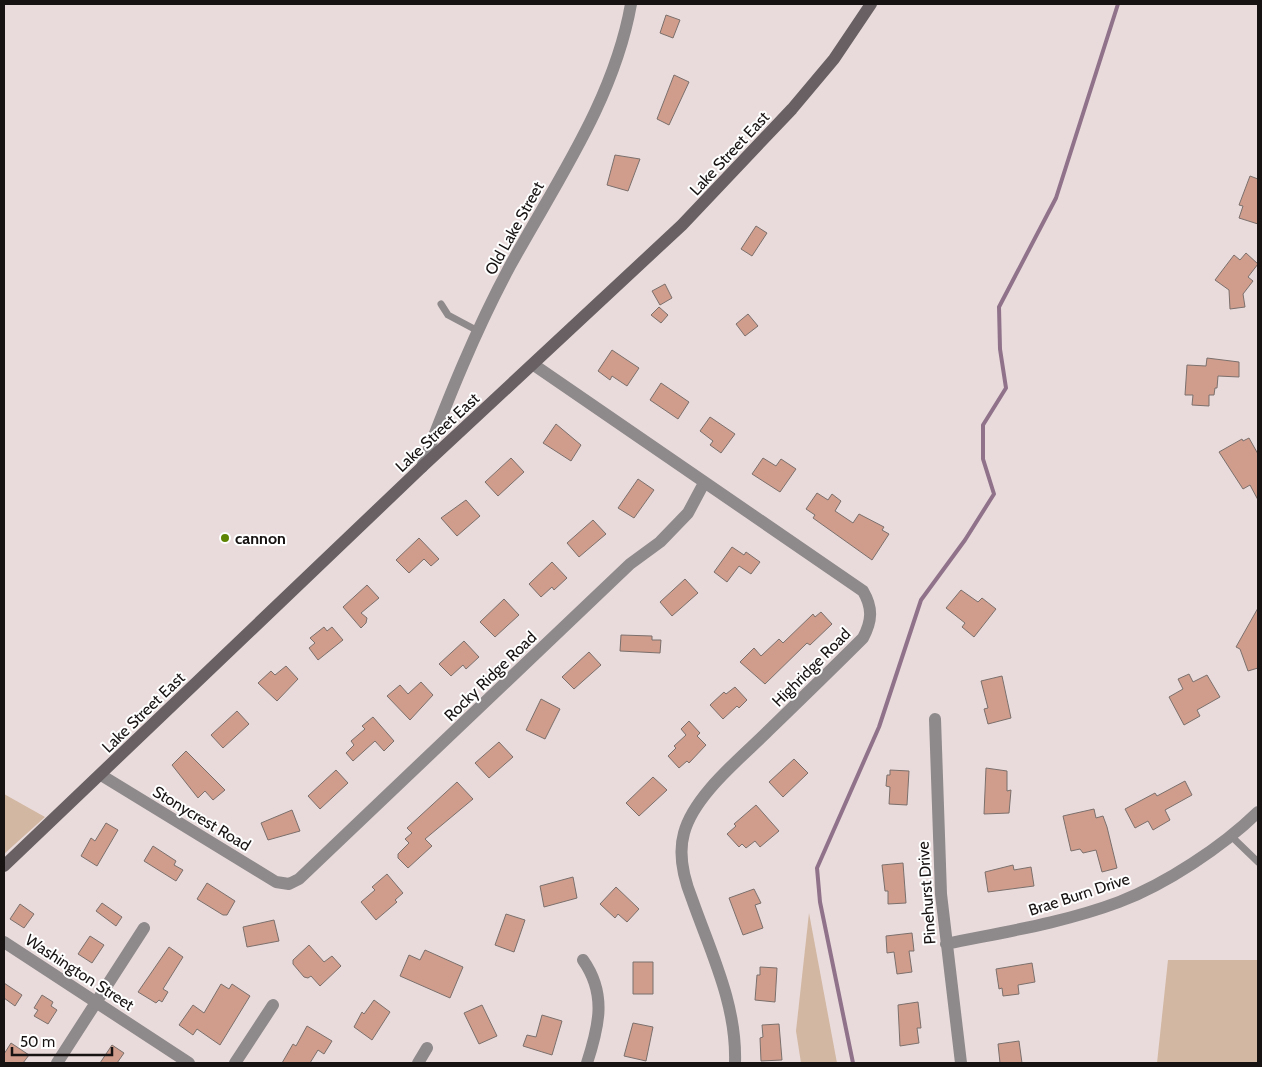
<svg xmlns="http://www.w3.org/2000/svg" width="1262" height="1067" viewBox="0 0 1262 1067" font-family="Cabin,sans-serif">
<rect width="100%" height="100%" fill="#e9dbdb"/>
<path fill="#d2b7a2" d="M4,794L45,817L4,854Z
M809,913L837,1063H801L796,1031Z
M1168,960H1258V1063H1157Z"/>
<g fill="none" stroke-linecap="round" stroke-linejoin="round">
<path stroke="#90738b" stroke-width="4" d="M853,1063L820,902L817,868L879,727L921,600L965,540L994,494L983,459V425L1006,388L1000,349L999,307L1056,198L1118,4"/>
</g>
<path fill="#d09c8c" stroke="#7b706c" d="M666,15L680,20L673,38L660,33Z
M674,75L689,82L669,125L657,119Z
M615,155L640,159L628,191L607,185Z
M1250,176L1258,179V224L1239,218L1243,206L1239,205Z
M756,226L767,233L752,256L741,249Z
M1246,253L1258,264L1248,277L1253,281L1243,294L1245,307L1230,309L1229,290L1215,280L1234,255L1240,260Z
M665,284L672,298L660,305L652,291Z
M659,307L668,315L661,323L651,315Z
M748,314L758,326L745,336L736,324Z
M612,350L639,368L627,386L612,376L610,380L598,371Z
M1207,358L1239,362V377L1218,376L1217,388H1215L1214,395H1209V406L1192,405L1193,395H1185L1187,365L1206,366Z
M661,383L689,402L678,419L650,400Z
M710,417L735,434L721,453L710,445L713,441L700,431Z
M556,424L581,445L571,461L543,443Z
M1249,438L1258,454V500L1250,485L1243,489L1219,452L1242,439L1243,441Z
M511,458L524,472L498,496L485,482Z
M763,458L776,466L781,459L796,469L780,492L752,474Z
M638,479L654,490L634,518L618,508Z
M817,493L828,500L832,494L841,501L835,511L853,523L859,514L884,527L882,530L889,534L872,560L813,518L815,515L806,509Z
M466,500L480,516L457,536L441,518Z
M593,520L606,534L579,557L567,543Z
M419,538L439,559L431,566L424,559L409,573L396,560Z
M732,547L744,555L746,552L760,562L751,574L739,566L727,582L714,572Z
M552,562L567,578L554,590L552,587L541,597L529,584Z
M685,579L698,593L672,616L660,602Z
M367,585L379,598L361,613L367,618L366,623L361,628L343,607Z
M961,590L978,602L982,598L996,609L974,637L962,627L965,623L946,608Z
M504,599L519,615L495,637L480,622Z
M1258,608V668L1248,671L1240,649L1236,647Z
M821,612L832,624L810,645L807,643L765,684L740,662L754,648L761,656L779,639L783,643L813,614L815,617Z
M324,627L327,631L332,627L343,640L318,660L309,648L315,643L310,638Z
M621,635L652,636V640H661L660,653L620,651Z
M464,641L479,657L466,669L463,665L451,676L439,664Z
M589,652L601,665L574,689L562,677Z
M286,666L298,679L277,701L258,683L271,671L275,675Z
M1189,674L1193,682L1207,675L1220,697L1197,710L1200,716L1184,725L1169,697L1183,689L1178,679Z
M1002,676L1011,718L988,724L984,709L988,708L981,681Z
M421,682L433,695L410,720L387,696L400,685L408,694Z
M735,687L747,700L739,708L737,706L723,719L710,705L724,692L726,694Z
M541,699L560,709L545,739L526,730Z
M237,711L249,724L223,748L211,735Z
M373,717L394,741L384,751L375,741L353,761L346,753L354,745L351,741L365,729L362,726Z
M689,721L700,733L697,736L706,745L689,763L687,761L679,768L668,756L676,748L674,746L686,735L681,729Z
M499,742L513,757L489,778L475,763Z
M186,751L225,790L213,800L205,791L198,798L172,765Z
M794,759L808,773L783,797L769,782Z
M986,768L1007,771V791L1011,790L1009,813L984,814Z
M336,770L348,783L320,809L308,796Z
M890,770L909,771L907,805L889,804L890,787L886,786L887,775H890Z
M653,777L667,790L639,816L626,803Z
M1185,781L1192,795L1165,810L1170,820L1153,830L1148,821L1135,828L1125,809L1155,793L1157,796Z
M457,782L473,799L425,839L432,846L408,868L398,858V854L409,843L405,839L412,833L407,828Z
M756,805L779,831L760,847L755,841L746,848L742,844L739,847L727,834L736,826L734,824Z
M1094,809L1096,818L1103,816L1107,827L1117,868L1102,872L1096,850L1083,853L1080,849L1071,851L1063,816Z
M292,810L300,831L268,840L261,823Z
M106,823L118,830L97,866L81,856L91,838L95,841Z
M153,846L176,861L174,865L183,870L176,881L144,861Z
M903,863L906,903L888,904V891H885L882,865Z
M1013,865L1014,870L1031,867L1034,886L988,892L985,872Z
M387,874L403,893L395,900L397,902L376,920L361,902L375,890L372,887Z
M573,877L577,898L544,907L540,886Z
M207,883L235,901L227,915H223L197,899Z
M616,887L639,909L627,922L618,914L615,918L600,904Z
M754,889L761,903L755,905L763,928L743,935L729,898Z
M102,903L122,917L116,926L96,911Z
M20,904L34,914L24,928L10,919Z
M506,914L525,920L514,952L495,945Z
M274,920L279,941L247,947L243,927Z
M912,933L914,951H909L912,972L897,974L894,952L887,953L886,936Z
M90,936L104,945L92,963L78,954Z
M309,945L324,962L332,956L341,966L320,986L311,976L308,978L304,977L293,964V960Z
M169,947L183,957L163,989L168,992L162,1002L159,1000L156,1003L138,992Z
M425,950L463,967L450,998L400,976L409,955L420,960Z
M633,962H653V994H633Z
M1032,963L1035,982L1018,985L1019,994L1003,996L1002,988L999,989L996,969Z
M760,967L777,968L775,1002L755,1000L757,975H760Z
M4,983L22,995L15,1006L4,998Z
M221,984L229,989L232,984L250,996L220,1045L197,1029L193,1035L179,1025L193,1005L204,1013Z
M42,995L53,1002L51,1006L57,1010L48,1024L34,1016L38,1010L34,1008Z
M374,1000L390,1012L372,1040L354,1027L362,1012L364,1014Z
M918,1002L921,1028H917L919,1043L900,1046L898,1005Z
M482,1005L497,1036L479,1044L464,1013Z
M542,1015L562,1021L552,1055L523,1046L527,1035L536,1037Z
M633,1023L653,1027L646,1061L624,1056Z
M779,1024L782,1060L761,1061L760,1038L763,1037L762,1025Z
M307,1026L332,1041L324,1054L318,1050L310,1063H282L293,1044L296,1046Z
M1019,1041L1022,1063H1000L998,1044Z
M11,1043L29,1055L23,1063H4V1054Z
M112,1045L124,1053L117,1063H100Z"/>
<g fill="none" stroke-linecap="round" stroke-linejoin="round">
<path stroke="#8e898b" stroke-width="7" d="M441,304L448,315L478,331
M1230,835L1258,862"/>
<path stroke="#8e898b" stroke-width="12" d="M534,365L863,591C873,608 872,621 863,638C832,669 800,700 768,731C741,758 694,795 684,833C678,854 684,879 692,899C711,953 737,1005 735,1063
M422,467C448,399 475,331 510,266C556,182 614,100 631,4
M935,719L941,894L961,1063
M101,775L276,882L289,884L299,879L630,564L660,542L688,513L704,483
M4,942L189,1063
M946,944C1004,932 1063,923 1119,902C1166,884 1222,847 1258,812
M583,960C607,994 599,1026 587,1063
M57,1063L144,928
M235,1063L273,1005
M418,1063L427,1048"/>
<path stroke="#686063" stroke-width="12" d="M4,866L422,467L682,225L792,109L834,59L871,4"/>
</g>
<circle fill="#5e8404" stroke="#fff" stroke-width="2" cx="225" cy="538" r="5"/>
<g text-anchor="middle" stroke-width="4" stroke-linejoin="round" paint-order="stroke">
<g font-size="16" fill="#181313" stroke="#fff">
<text transform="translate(729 153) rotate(-47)" y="6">Lake Street East</text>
<text transform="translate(514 228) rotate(-61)" y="6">Old Lake Street</text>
<text transform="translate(437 432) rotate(-43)" y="6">Lake Street East</text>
<text transform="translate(811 667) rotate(-45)" y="6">Highridge Road</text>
<text transform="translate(490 676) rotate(-44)" y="6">Rocky Ridge Road</text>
<text transform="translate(143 712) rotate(-44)" y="6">Lake Street East</text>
<text transform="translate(202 818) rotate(31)" y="6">Stonycrest Road</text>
<text transform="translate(926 893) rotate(-94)" y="6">Pinehurst Drive</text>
<text transform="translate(1079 894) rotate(-18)" y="6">Brae Burn Drive</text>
<text transform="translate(80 972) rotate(33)" y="6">Washington Street</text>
</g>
<g font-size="16" font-weight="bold" fill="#181313" stroke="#fff" text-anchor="start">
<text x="235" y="544">cannon</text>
</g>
</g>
<rect width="1262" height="1067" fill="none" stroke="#181313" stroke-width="10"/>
<path d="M12 1047v8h100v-8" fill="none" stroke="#181313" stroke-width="2.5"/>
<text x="20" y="1047" font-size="15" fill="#181313" stroke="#ffffff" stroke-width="4" paint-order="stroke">50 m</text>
</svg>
